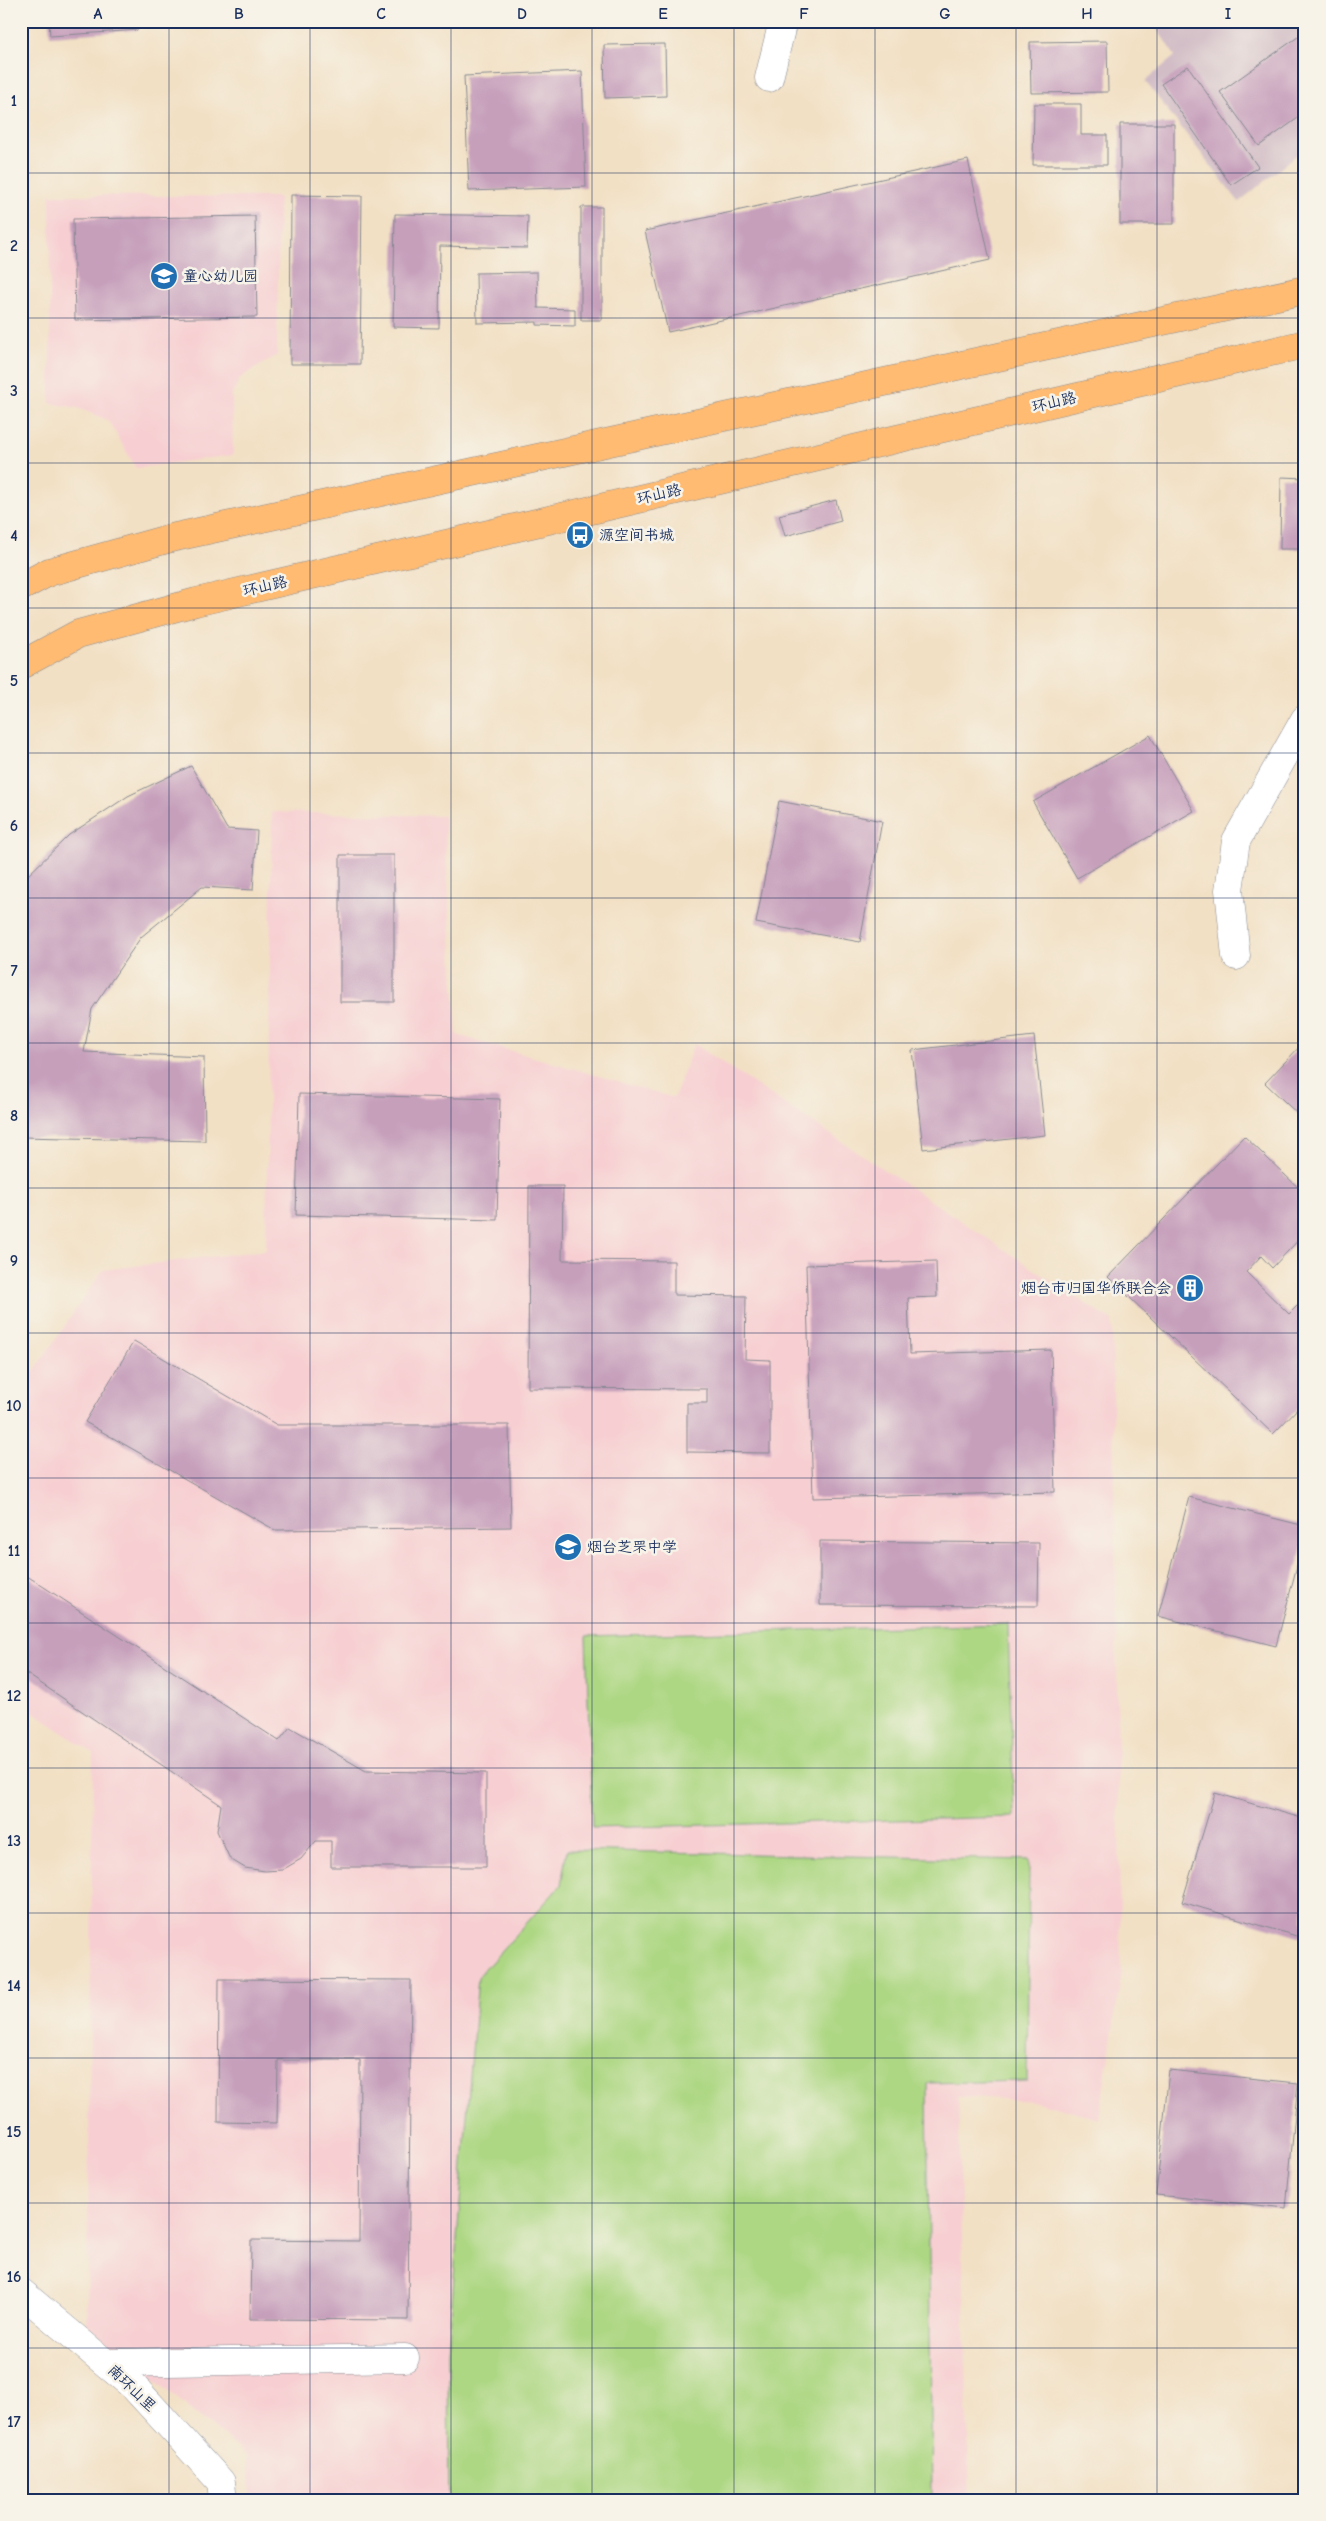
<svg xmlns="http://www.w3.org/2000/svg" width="1326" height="2521" viewBox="0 0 1326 2521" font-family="'Comic Neue','LXGW WenKai TC',sans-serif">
<rect width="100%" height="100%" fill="#f7f3e8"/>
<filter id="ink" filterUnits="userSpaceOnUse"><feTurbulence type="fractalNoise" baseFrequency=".02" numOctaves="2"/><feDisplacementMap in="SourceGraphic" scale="10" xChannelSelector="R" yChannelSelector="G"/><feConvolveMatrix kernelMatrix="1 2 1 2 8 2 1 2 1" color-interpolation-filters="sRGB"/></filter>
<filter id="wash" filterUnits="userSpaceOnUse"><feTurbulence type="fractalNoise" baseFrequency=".0096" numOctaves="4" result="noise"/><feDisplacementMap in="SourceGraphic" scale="20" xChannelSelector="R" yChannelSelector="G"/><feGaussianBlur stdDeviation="1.12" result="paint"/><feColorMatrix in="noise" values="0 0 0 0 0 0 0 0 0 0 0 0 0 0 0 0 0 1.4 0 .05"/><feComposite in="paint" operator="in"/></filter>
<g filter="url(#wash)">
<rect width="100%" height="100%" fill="#f2e0c4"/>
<path fill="#f7cfd2" d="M50,195L279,197L277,355L240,378L232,394L233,455L136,468L108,420L78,408L50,403Z
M272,812L444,816L457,1035L674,1098L694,1044L1112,1321L1121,1977L1099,2119L1033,2101L958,2096L970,2500H252L247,2455L87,2325L93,1753L21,1704V1390L103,1270L266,1250Z"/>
<path fill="#d2bdc6" d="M1152,21H1305V148L1239,202L1145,81L1175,56Z"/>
<path fill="#add783" stroke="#648370" d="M1008,1624L1014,1817L592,1828L586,1636Z
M567,1850L1029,1860L1027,2081L927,2083L932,2500H449L448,2352L478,1977L561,1885Z"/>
<g id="blocks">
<path fill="#c69fbb" d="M49,21H138V30L50,36Z
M1305,32V113L1259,146L1220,92Z
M1107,41L1108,92L1031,93L1030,42Z
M665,44L666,96L605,98L604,45Z
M1188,66L1258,167L1231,185L1161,84Z
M582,71L586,187L469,191L464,76Z
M1034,104H1081V135H1107V165H1033Z
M1120,124H1174V224H1120Z
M968,160L990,260L668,332L645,231Z
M291,195L362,196L360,364H290Z
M581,207H602V320H581Z
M395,214L528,216L527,248L440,246L439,328L393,327Z
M255,216L257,317L75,320L73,219Z
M537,272L538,308L575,309V326L537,325V322L477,323L476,273Z
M1281,477L1305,478V549H1280Z
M836,500L841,521L785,536L779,515Z
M1150,735L1194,811L1077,878L1033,802Z
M191,766L227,829L257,831L253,890L202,887L141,937L92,1009L84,1052L204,1057L205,1141L21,1137V882L69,835L128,796Z
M779,801L882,821L860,942L756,923Z
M340,855H394V1002H340Z
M1034,1036L1045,1135L923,1149L912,1050Z
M1305,1041V1121L1265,1083Z
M299,1094L500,1099L497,1220L296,1215Z
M1244,1136L1305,1194V1233L1272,1268L1261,1256L1246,1272L1289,1314L1305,1298V1401L1273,1434L1108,1277Z
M529,1186H563L562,1260L674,1261V1295L746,1296L745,1359L770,1360V1453L687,1452V1403H707V1389L528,1388Z
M936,1261L937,1297L908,1298L910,1354L1051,1350L1055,1492L813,1498L806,1265Z
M134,1341L277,1425H509L511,1527L275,1530L85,1422Z
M1189,1497L1305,1526V1535L1276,1646L1158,1616Z
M820,1541L1039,1543L1038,1606L820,1605Z
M21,1572L279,1741L290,1727L366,1771L486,1773V1867H331V1841H316L301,1859L282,1870L265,1871L245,1868L230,1859L217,1831L221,1805L21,1670Z
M1215,1793L1305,1819L1303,1938L1182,1902Z
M219,1979L411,1980L408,2320L250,2319L251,2240L359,2241L360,2060H278L277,2123L218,2122Z
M1169,2070L1298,2083L1286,2208L1156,2195Z"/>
</g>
</g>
<g filter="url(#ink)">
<use href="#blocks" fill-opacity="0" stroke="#868891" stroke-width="1"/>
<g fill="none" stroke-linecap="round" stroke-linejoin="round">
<g stroke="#868891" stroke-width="29">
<path id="minor" d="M769,78L783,21
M1236,956L1229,890L1236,841L1305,719
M21,2292L134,2387L221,2482L223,2500
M106,2363L405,2358"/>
</g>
<g stroke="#868891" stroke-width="29">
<path id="major" d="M21,587L49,572L171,538L1305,290
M21,665L78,634L196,602L1305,344"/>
</g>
<use href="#minor" stroke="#fff" stroke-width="28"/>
<use href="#major" stroke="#ffbb71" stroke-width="28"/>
</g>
</g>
<path fill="none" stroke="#1b2f5e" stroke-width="1" stroke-opacity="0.55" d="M169,21V2500M310,21V2500M451,21V2500M592,21V2500M734,21V2500M875,21V2500M1016,21V2500M1157,21V2500M21,173H1305M21,318H1305M21,463H1305M21,608H1305M21,753H1305M21,898H1305M21,1043H1305M21,1188H1305M21,1333H1305M21,1478H1305M21,1623H1305M21,1768H1305M21,1913H1305M21,2058H1305M21,2203H1305M21,2348H1305"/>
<defs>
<g id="school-disc" transform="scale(1.4375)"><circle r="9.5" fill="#1f6fb2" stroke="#f7f3e8"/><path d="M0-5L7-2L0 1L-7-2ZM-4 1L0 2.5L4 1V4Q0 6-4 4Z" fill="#fff"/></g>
<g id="bus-disc" transform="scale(1.4375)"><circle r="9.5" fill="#1f6fb2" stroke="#f7f3e8"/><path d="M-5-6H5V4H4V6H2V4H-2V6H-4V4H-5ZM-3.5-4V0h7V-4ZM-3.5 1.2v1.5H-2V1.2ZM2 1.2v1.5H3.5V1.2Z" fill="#fff"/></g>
<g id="building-disc" transform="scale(1.4375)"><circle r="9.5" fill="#1f6fb2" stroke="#f7f3e8"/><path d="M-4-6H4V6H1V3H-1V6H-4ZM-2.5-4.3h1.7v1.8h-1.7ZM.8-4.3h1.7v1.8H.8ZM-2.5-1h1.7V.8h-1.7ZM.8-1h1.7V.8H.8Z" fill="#fff"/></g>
</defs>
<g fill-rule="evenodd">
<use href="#school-disc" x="164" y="276"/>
<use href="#bus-disc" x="580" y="535"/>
<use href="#building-disc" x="1190" y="1288"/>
<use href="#school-disc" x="568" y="1547"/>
</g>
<g text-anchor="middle" stroke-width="5" stroke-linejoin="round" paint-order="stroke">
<g font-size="15" fill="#1b2f5e" stroke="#f7f3e8" text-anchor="start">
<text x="183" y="281">童心幼儿园</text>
<text x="599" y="540">源空间书城</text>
<text x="1171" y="1293" text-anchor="end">烟台市归国华侨联合会</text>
<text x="587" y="1552">烟台芝罘中学</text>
</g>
<g font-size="15" fill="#1b2f5e" stroke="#f7f3e8">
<text transform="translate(1054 402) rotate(-13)" y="5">环山路</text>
<text transform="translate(659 494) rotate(-13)" y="5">环山路</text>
<text transform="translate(265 586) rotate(-13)" y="5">环山路</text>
<text transform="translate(132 2388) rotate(44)" y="5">南环山里</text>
</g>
</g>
<rect width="1326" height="2521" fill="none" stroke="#f7f3e8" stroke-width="55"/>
<rect x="28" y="28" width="1270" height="2466" fill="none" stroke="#1b2f5e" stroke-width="2"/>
<g font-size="16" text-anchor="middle" font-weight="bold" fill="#1b2f5e">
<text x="98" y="19">A</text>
<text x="239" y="19">B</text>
<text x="381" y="19">C</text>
<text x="522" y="19">D</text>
<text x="663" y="19">E</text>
<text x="804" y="19">F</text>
<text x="945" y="19">G</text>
<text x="1087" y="19">H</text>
<text x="1228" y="19">I</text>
<text x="14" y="106">1</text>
<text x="14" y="251">2</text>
<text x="14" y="396">3</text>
<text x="14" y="541">4</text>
<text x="14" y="686">5</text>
<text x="14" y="831">6</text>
<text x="14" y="976">7</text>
<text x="14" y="1121">8</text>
<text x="14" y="1266">9</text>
<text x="14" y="1411">10</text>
<text x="14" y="1556">11</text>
<text x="14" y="1701">12</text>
<text x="14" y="1846">13</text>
<text x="14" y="1991">14</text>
<text x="14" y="2137">15</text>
<text x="14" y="2282">16</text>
<text x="14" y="2427">17</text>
</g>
</svg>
